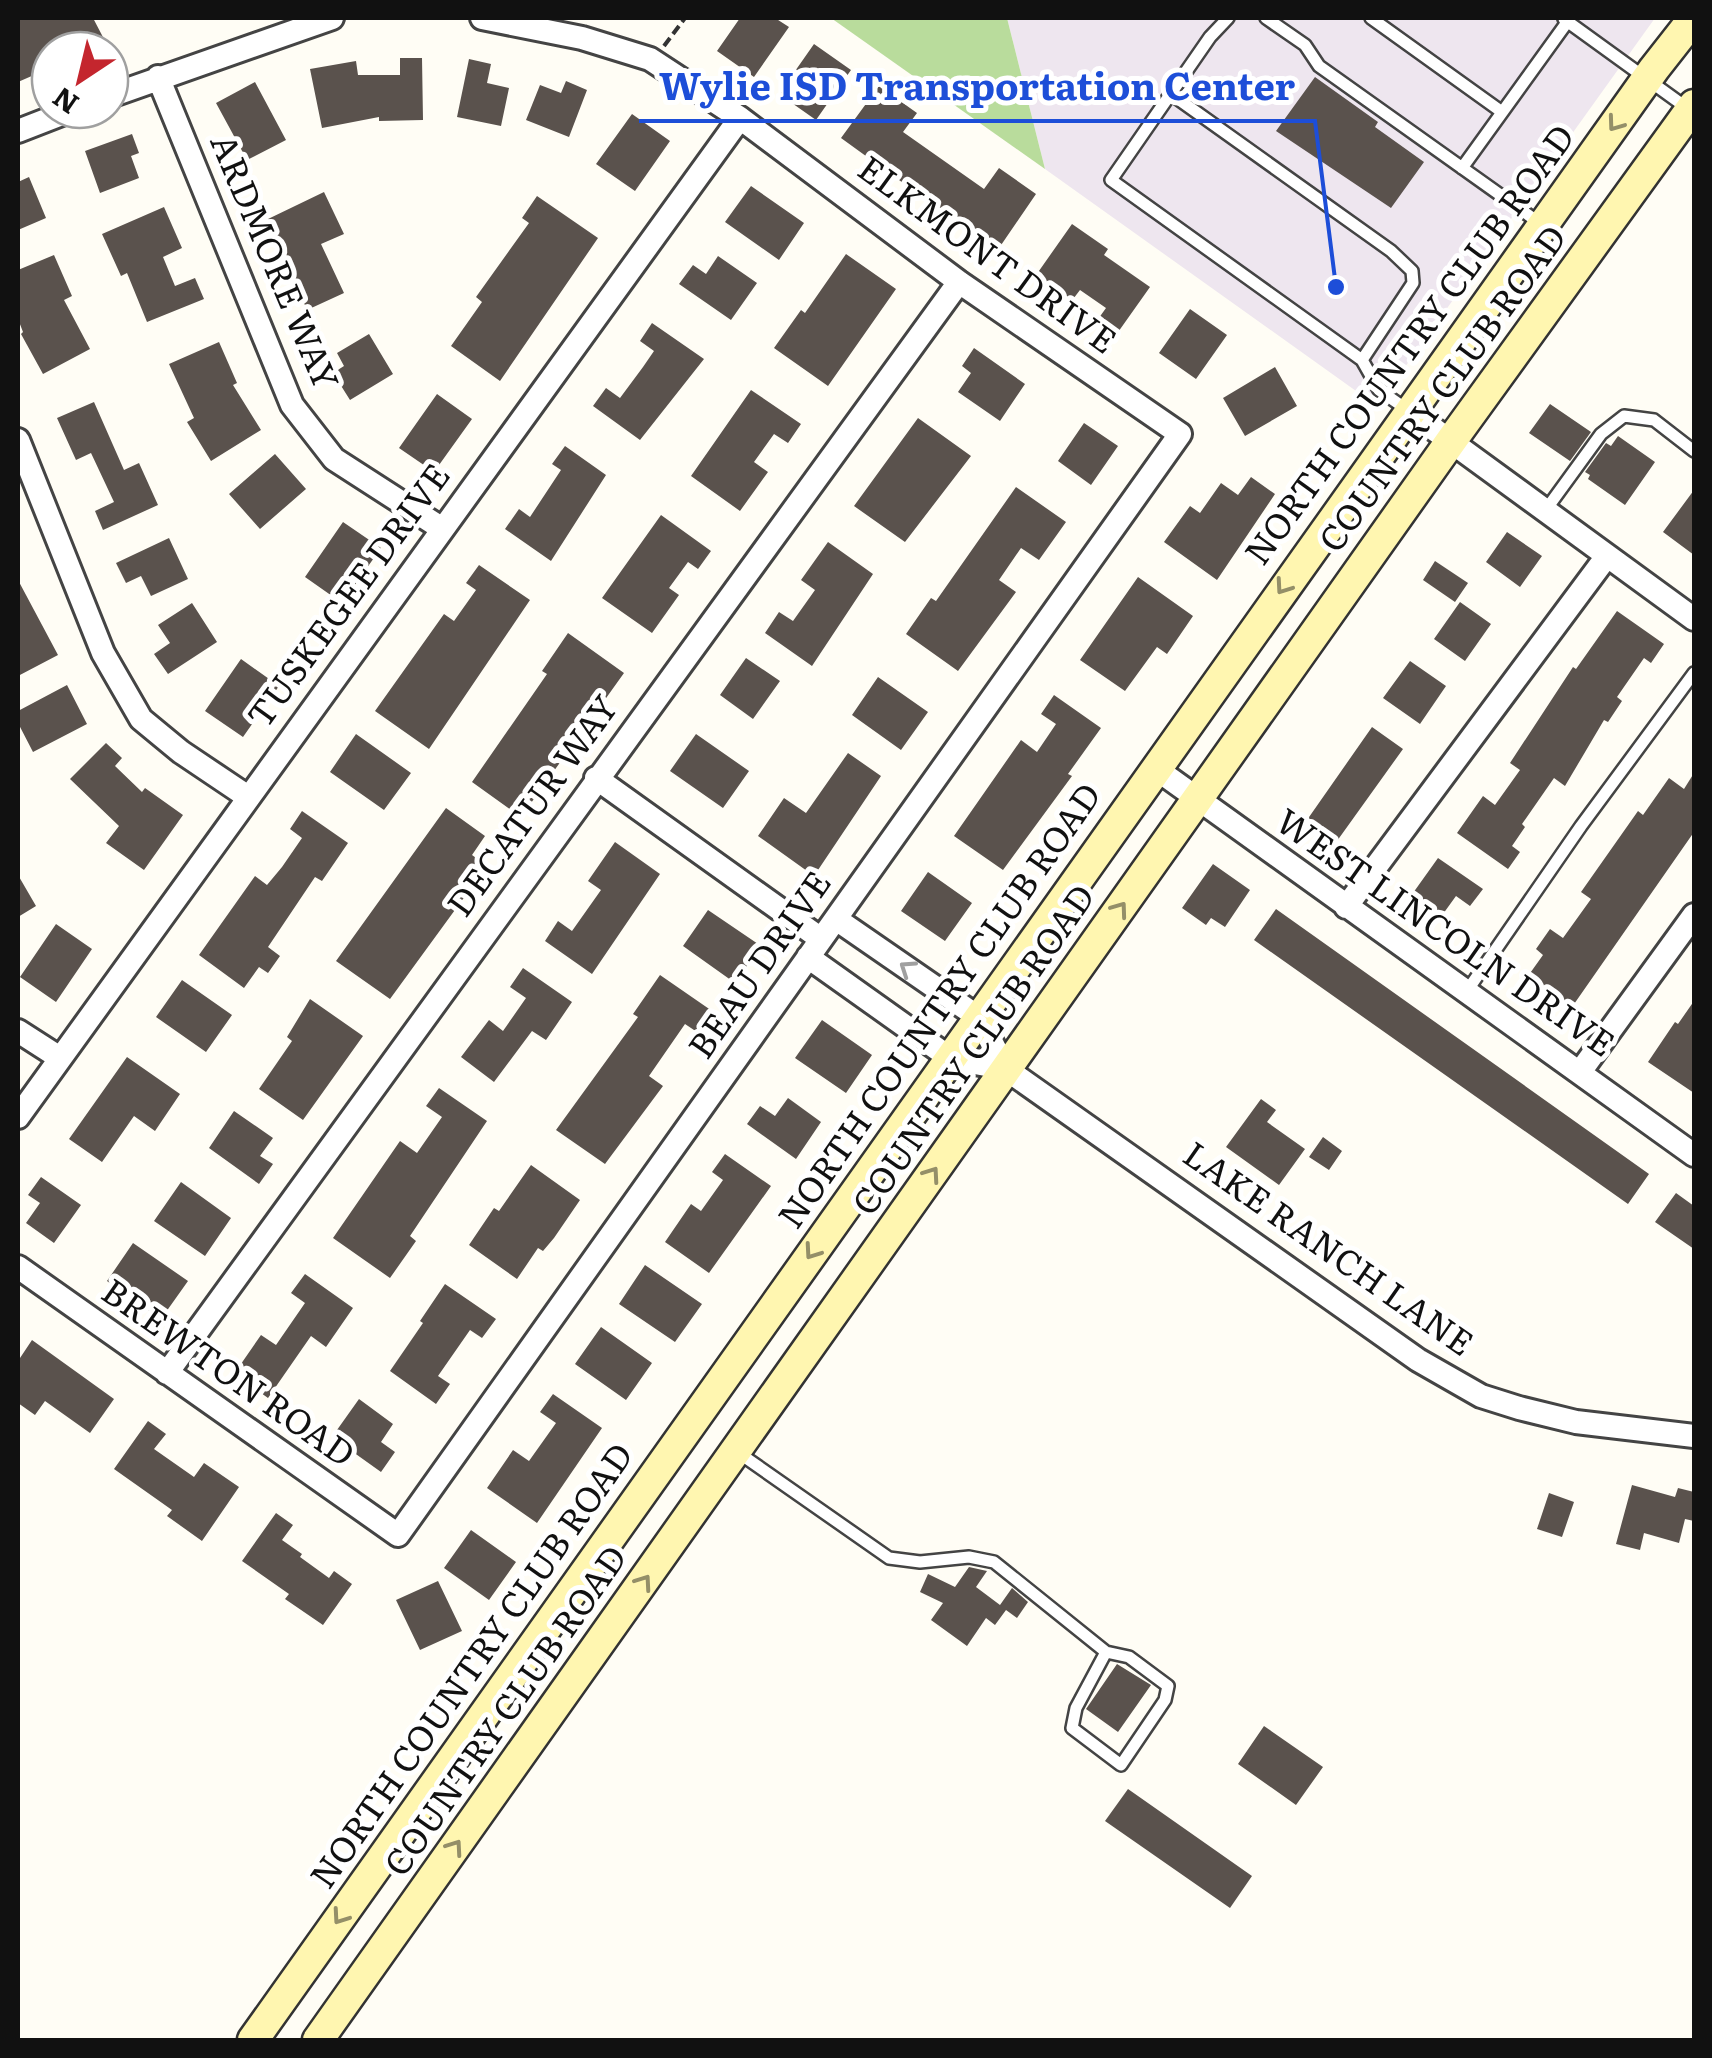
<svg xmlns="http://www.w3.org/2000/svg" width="1712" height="2058" viewBox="0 0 1712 2058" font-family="Literata,serif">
<rect width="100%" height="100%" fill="#fffdf5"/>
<path fill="#eee6ef" d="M1007,18H1655L1377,406L1045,169Z"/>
<path fill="#b9dc9c" d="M831,18H1007L1045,169Z"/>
<path fill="#5a524d" d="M18,18H93L105,41L87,50H50V68L18,82Z
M740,18H775L789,27L754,77L717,51Z
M814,44L851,70L816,120L779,94Z
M400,58H422L423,120L379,121V117L322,128L310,69L356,61L358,75H400Z
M469,59L491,64L487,83L509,88L501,126L457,117Z
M1315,77L1378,122L1375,127L1424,162L1391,208L1276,131Z
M566,81L587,90L569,137L526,120L540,85L561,93Z
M255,82L286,140L247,160L216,103Z
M879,86L917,113L903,132L984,189L999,168L1036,194L997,251L841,138Z
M632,114L670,141L635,191L596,164Z
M132,134L139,153L131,156L139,178L100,193L85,151Z
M29,177L46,218L18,230V182Z
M751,186L804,223L779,260L725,222Z
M324,192L344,234L321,244L344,293L307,310L268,219Z
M537,196L598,238L500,381L451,346L482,302L476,297L529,223L522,218Z
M164,207L182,248L163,257L175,286L195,278L204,299L147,322L127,273L121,276L102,234Z
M1072,224L1108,249L1104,255L1150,287L1116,335L1096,322L1106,308L1080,290L1070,303L1034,278Z
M846,254L896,289L828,386L774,348L801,310L805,313Z
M54,255L72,296L64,300L90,349L43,374L21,334L23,332L18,319V270Z
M718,256L757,283L731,320L679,284L693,265L706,274Z
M1190,309L1227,335L1196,379L1159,353Z
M652,323L704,359L640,440L593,406L606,388L620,398L643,367L654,351L640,341Z
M369,334L393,374L350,400L333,373L344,366L337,353Z
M219,342L237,383L233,385L261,430L211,461L187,422L194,418L169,364Z
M974,348L1025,384L1000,421L958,392L971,373L962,366Z
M1275,367L1297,406L1245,436L1223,398Z
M751,390L801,424L788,443L774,434L754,462L768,472L740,511L691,476Z
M437,394L472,419L434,472L399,448Z
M94,402L124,470L139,463L158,505L103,530L95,511L114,502L91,453L76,460L57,418Z
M1550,404L1591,432L1570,461L1529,433Z
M918,418L971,456L905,542L854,506Z
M1084,423L1118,446L1091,485L1058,461Z
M1618,436L1655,462L1625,505L1588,479L1590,475L1585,472L1606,443L1611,446Z
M565,446L606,475L551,561L505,529L519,509L530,517L561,470L552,464Z
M275,454L306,489L260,529L229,494Z
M1251,477L1275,494L1217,580L1164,542L1190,506L1200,513L1221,483L1238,495Z
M1016,487L1066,522L1039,560L1021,548L999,580L1016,592L958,671L906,634L931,598L936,601Z
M1694,490V555L1663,532Z
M661,515L711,551L698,569L688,562L669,588L679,595L652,633L602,598Z
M343,522L381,548L342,603L305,577Z
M1507,532L1542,556L1520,587L1486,562Z
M169,538L188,579L151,596L141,576L126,583L116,563Z
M828,542L873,574L812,666L765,633L779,612L793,621L815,590L801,580Z
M1435,561L1468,583L1455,602L1423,580Z
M479,565L530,600L429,749L375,711L444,614L454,621L476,590L466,583Z
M1138,577L1193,616L1167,654L1157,647L1125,691L1080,660Z
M18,580L58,655L18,676Z
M1460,602L1491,624L1465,661L1434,639Z
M192,603L217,642L168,674L154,654L170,643L158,625Z
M1617,611L1664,644L1651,663L1644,658L1617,697L1622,701L1608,722L1604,720L1565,786L1554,778L1522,824L1525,827L1512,846L1520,852L1508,869L1457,833L1483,796L1495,805L1520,770L1510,763L1573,667L1576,669Z
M568,633L624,673L521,817L472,782L547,674L542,671Z
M746,658L780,681L753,719L720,695Z
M241,659L279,686L243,737L205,711Z
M1410,661L1446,686L1420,724L1383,698Z
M878,677L928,712L901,750L852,715Z
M67,685L87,724L33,752L18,723V711Z
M1054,695L1101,728L1068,774L1072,776L1003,870L954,836L1021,740L1037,752L1056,724L1041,714Z
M1372,727L1403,749L1337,841L1307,820Z
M356,734L411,773L384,810L330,772Z
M696,734L749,771L723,808L670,771Z
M106,743L122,758L115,766L142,792L145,788L183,815L144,870L106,843L119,826L70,779Z
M848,753L881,776L814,876L758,836L784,798L806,813Z
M1694,773V832L1572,1007L1528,976L1543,955L1536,949L1550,929L1563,938L1591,899L1581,892L1638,811L1643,815L1669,778L1684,789Z
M446,808L485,836L472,855L487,866L390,999L336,961Z
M302,811L348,843L322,881L315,877L268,947L280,956L268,973L259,967L244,988L199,955L255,876L267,885L282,867L302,838L290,829Z
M615,842L660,874L592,974L545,941L558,921L572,931L601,890L588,881Z
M1438,858L1483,889L1470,906L1456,896L1443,914L1413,893Z
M1213,864L1250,890L1225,927L1211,918L1206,925L1182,908Z
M928,872L972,903L945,941L901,911Z
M18,875L36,906L18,917Z
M1276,909L1649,1174L1628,1204L1254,940Z
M708,910L761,946L735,983L683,946Z
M56,924L92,949L56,1002L20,977Z
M523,968L572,1002L546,1040L532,1031L494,1082L461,1057L489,1020L503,1031L526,998L510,987Z
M660,975L715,1013L700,1034L685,1024L649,1076L663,1086L605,1164L556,1130L638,1017L633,1014Z
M182,980L232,1015L206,1052L156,1017Z
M310,999L363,1036L303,1120L259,1089L292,1041L287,1037Z
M1694,1001V1093L1648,1062L1675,1022L1678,1024Z
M822,1020L872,1055L846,1093L795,1058Z
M127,1057L180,1094L155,1131L134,1116L102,1162L69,1139Z
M439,1088L487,1121L410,1236L416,1241L390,1278L333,1238L400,1141L417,1153L442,1117L426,1106Z
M788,1098L821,1122L796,1159L747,1124L760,1106L775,1116Z
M1261,1099L1276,1110L1267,1122L1305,1149L1279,1185L1226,1147Z
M234,1111L273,1138L260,1156L273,1164L259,1184L209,1148Z
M1323,1137L1342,1151L1329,1170L1309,1157Z
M725,1154L771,1186L709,1273L665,1242L691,1204L701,1211L723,1180L712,1172Z
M531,1165L580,1200L554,1238L543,1251L538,1248L517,1279L469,1245L494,1208L499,1211Z
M41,1177L81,1205L54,1243L26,1223L40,1203L28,1195Z
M181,1182L231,1218L205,1256L154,1221Z
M1676,1193L1694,1206V1249L1655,1222Z
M133,1243L188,1281L161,1319L107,1281Z
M645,1265L702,1304L675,1342L619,1304Z
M305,1274L353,1308L326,1347L311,1336L268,1398L234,1374L261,1335L276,1345L305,1303L291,1293Z
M445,1284L496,1319L482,1338L470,1330L438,1376L450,1384L436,1404L390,1371L423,1323L420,1321Z
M601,1327L652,1363L626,1400L575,1364Z
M32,1340L114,1399L90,1433L45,1401L35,1415L18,1403V1361Z
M553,1394L602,1428L537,1523L487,1488L513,1450L529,1461L556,1423L540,1412Z
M359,1399L393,1424L381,1442L395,1452L381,1472L332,1437Z
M148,1421L166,1434L154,1449L194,1477L204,1463L239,1487L202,1541L167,1516L172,1510L114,1469Z
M1632,1485L1675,1497L1678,1488L1694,1492V1521L1685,1519L1679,1543L1644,1533L1640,1550L1616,1544Z
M1549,1493L1574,1502L1562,1537L1537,1529Z
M276,1513L293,1525L282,1540L302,1554L300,1557L329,1578L334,1571L352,1584L323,1625L285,1599L289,1594L242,1561Z
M471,1530L516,1562L489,1600L444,1568Z
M969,1567L987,1571L976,1587L1000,1605L1012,1588L1028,1602L1017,1618L1006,1610L995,1625L986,1618L967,1646L931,1620L943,1603L920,1592L928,1574L955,1587Z
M438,1581L462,1631L420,1650L396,1600Z
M1117,1664L1151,1685L1118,1732L1086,1709Z
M1264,1726L1323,1767L1296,1805L1238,1764Z
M1128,1789L1252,1876L1230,1908L1105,1821Z"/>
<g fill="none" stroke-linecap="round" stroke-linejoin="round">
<g stroke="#444" stroke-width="16">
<path id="lane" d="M1228,18L1210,37L1111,180L1362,360L1379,390L1409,411
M1266,18L1305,45L1319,66L1541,224
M1371,18L1502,112
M1564,19L1687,108
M1171,94L1391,251L1412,271L1413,283L1362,360
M1462,168L1568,21
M1545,511L1601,434L1624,416L1654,420L1694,451
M1467,991L1581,826L1694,673
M736,1451L889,1558L920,1562L969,1557L994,1562L1106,1652L1129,1657L1168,1686L1165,1700L1121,1765L1072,1728L1076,1708L1106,1652"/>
</g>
<g stroke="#444" stroke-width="28">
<path id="street" d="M158,77L292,405L334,459L441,528
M110,96L332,18
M18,131L72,110
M1409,411L1694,619
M18,440L103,653L141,719L181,752L248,797
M1155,768L1694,1155
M596,778L821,939
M1346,907L1607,556
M808,957L950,1058L1006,1069L978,1017L836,919
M18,1031L60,1058
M1006,1069L1418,1360L1481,1396L1519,1408L1576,1422L1694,1436
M1580,1072L1694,915
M18,1117L740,118
M18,1267L398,1535L1180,434L959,282L740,118L650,59L582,38L482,18
M167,1373L959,282"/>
</g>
<g stroke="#333" stroke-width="35">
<path id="secondary" d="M253,2040L1654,69L1694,18
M318,2040L1451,441L1694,105"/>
</g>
<path stroke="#333" stroke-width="4" stroke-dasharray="10 5" stroke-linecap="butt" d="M664,46L685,18"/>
<use href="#lane" stroke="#fff" stroke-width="11"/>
<use href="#street" stroke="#fff" stroke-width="22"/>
<use href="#secondary" stroke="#fff6b0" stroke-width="30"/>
</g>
<defs><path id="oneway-chevron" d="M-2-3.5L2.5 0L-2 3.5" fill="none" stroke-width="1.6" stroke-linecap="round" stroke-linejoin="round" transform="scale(2.5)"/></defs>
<g stroke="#948f68">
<use href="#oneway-chevron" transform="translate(1615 124) rotate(126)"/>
<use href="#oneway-chevron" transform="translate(1283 587) rotate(125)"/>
<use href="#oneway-chevron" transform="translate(1120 909) rotate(-54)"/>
<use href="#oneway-chevron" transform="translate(932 1174) rotate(-55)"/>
<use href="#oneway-chevron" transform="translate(812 1252) rotate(125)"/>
<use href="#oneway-chevron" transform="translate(644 1582) rotate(-55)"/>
<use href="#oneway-chevron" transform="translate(455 1847) rotate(-55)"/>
<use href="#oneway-chevron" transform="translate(340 1917) rotate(125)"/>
</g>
<use stroke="#a0a0a0" href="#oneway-chevron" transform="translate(907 968) rotate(-146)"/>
<g text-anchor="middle" stroke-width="10" stroke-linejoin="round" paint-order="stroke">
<g font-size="35" fill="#111" stroke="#fff">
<text transform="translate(987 255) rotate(36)" y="12">ELKMONT DRIVE</text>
<text transform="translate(274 262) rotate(67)" y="12">ARDMORE WAY</text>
<text transform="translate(1410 345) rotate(-54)" y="12">NORTH COUNTRY CLUB ROAD</text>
<text transform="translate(1443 389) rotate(-54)" y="12">COUNTRY CLUB ROAD</text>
<text transform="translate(349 596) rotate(-54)" y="12">TUSKEGEE DRIVE</text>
<text transform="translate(533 806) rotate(-54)" y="12">DECATUR WAY</text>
<text transform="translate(1445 933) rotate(35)" y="12">WEST LINCOLN DRIVE</text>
<text transform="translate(760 965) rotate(-55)" y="12">BEAU DRIVE</text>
<text transform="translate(940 1006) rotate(-55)" y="12">NORTH COUNTRY CLUB ROAD</text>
<text transform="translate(974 1050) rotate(-55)" y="12">COUNTRY CLUB ROAD</text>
<text transform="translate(1328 1249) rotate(35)" y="12">LAKE RANCH LANE</text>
<text transform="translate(228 1373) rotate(35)" y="12">BREWTON ROAD</text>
<text transform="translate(472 1666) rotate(-55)" y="12">NORTH COUNTRY CLUB ROAD</text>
<text transform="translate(506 1711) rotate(-55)" y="12">COUNTRY CLUB ROAD</text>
</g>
</g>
<path fill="none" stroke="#1d4ed8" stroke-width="4" d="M1336 287L1315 121H639"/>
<circle fill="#1d4ed8" stroke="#fff" stroke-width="4" cx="1336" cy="287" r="10"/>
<g font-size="38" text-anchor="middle" font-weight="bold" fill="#1d4ed8" stroke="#fff" stroke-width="10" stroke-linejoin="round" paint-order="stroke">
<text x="977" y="100">Wylie ISD Transportation Center</text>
</g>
<rect width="1712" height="2058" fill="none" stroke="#111111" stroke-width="40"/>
<g transform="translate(80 80) rotate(215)"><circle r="48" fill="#ffffff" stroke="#a0a0a0" stroke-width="2.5"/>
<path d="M0-8L18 38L0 25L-18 38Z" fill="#c4262e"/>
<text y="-15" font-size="28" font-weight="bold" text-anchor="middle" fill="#111111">N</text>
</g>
</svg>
